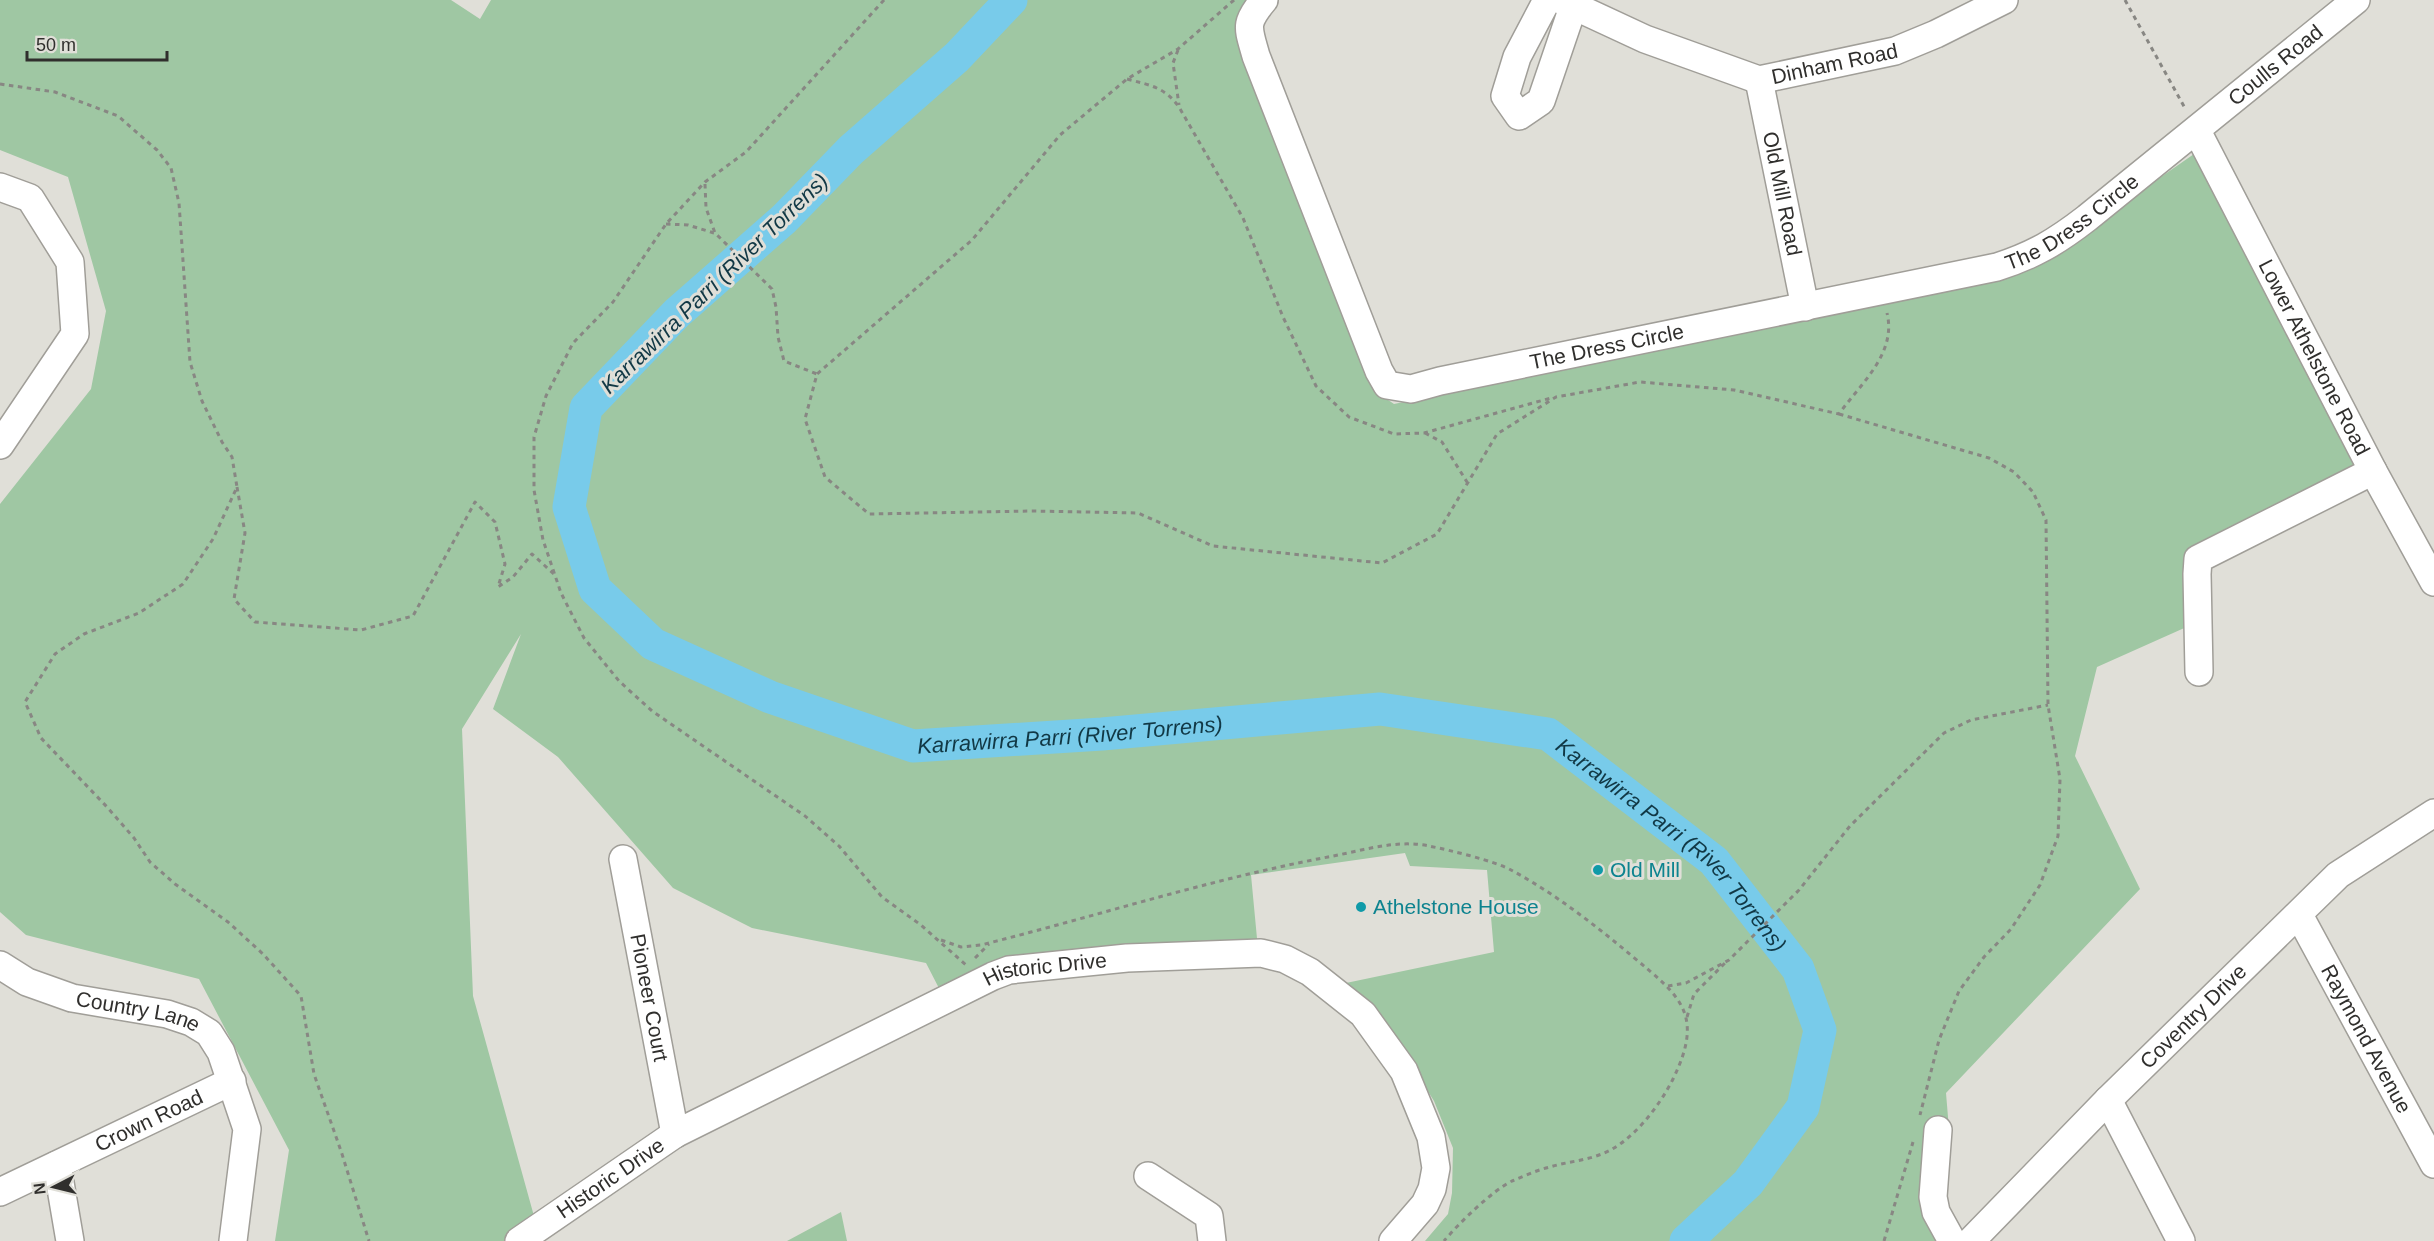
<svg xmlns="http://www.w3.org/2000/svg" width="2434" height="1241" viewBox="0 0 2434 1241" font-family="Helvetica,sans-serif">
<rect width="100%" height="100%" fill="#e0dfd8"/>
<path fill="#9fc7a3" d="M0,0H451L480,19L491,0H1257L1243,16L1378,393L1394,404L1868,306L2043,259L2194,154L2359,467L2198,548L2183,569L2191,625L2097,667L2075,756L2140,889L1946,1093L1949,1129L1943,1241H1425L1448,1214L1452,1193L1453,1148L1434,1101L1395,1038L1346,983L1494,952L1487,870L1410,866L1405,853L1251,875L1258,949L1109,954L943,996L926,963L752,928L673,888L558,757L493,709L521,634L462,729L473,996L537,1227L506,1241H275L289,1150L199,979L26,935L0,912V504L91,389L106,311L68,177L0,150Z
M841,1212L847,1241H787Z"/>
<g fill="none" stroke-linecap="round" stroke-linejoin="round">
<path stroke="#78cbea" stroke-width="33" id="s1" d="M1011,0L957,57L851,150L784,219L677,313L586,408L569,507L595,589L653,644L770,697L913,746L1102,734L1380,709L1548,734L1714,861L1798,969L1820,1030L1803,1107L1748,1183L1686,1241"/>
<g stroke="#a09e98" stroke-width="30">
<g id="minor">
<path id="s2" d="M1264,0C1244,24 1248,27 1256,56L1379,371L1387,385L1411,389L1440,381L1997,267C2034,255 2056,242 2087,218L2356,0"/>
<path d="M1547,0L1517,57L1505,96L1519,116L1541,101L1573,7"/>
<path id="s3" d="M1561,0L1645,39L1759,80L1895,51L1936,34L2004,0"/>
<path id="s4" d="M1759,80L1805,307"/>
<path id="s5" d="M2197,131L2373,471L2434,582"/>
<path d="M0,187L30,198L70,262L75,334L0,445"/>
<path d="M2199,672L2197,574L2198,559L2373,471"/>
<path id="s6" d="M623,859L675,1134"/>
<path id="s7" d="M2299,915L2434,1164"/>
<path id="s8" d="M0,965L27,982L72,998L167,1014L191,1022L209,1033L221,1052L247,1129L233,1241"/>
<path d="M2108,1100L2181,1241"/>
<path d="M1938,1130L1933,1197L1936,1212L1952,1241"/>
<path d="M57,1165L70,1241"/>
<path d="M1148,1176L1209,1216L1212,1241"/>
<path id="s9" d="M0,1192L232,1081"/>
<path id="s10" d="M519,1241L675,1134L993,976L1009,970L1127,958L1261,953L1285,959L1310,972L1363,1014L1404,1071L1431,1137L1436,1168L1432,1189L1425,1204L1393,1241"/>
<path id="s11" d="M1971,1241L2108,1100L2338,875L2434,813"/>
</g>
</g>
<path stroke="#888783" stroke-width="3" stroke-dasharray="4.5 4.5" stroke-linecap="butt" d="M884,0L746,152L705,182L666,224L613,302L573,343L546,396L534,437V490L543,540L561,593L584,638L619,681L652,711L805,816L839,846L882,897L921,925L967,966
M1234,0L1178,49L1127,79L1060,135L972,240L817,374L805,419L825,477L869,514L1033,511L1138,513L1213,546L1382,563L1437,534L1497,434L1556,397L1640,382L1734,390L1839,414C1860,384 1897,354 1887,313
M2125,0L2186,110
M1178,50L1173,63L1179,105
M1127,79C1149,85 1165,87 1179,107L1243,218L1283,317L1316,386L1349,417L1394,434L1424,433L1551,398
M0,84L55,92L118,116L157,150L171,168L179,203L190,362L202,401L222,442L232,457L237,487L213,539L183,584L139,613L84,634L55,654L25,702L41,738L107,807L134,838L150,862L175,884L228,922L263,954L301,996L314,1074L342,1154L369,1241
M705,184L706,208L715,233L772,289L776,307L778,337L784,361L817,374
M666,224L688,225L714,233
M1839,414L1989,458L2014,472L2033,492L2046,520L2048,705L2060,779L2058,836L2040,885L2011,929L1984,957L1959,991L1939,1040L1920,1115
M1425,433L1442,442L1467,482
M237,487L245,533L234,599L255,622L361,630L413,616L475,502L495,522L505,564L498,587L513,577L532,554L554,574
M941,940L961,947L981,945C1097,916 1211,879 1328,857C1361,851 1396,839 1429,846C1449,850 1495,861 1511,870C1554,893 1595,925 1632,956C1680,996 1705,1014 1673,1079C1659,1107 1630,1145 1599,1155C1583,1161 1566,1162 1550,1167C1537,1170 1524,1176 1512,1181C1493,1190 1458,1224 1444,1241
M975,958L989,944
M1668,986L1686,983L1729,960L1799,890L1850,826L1944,733L1971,720L2048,705
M1687,1017L1694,994L1725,963
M1884,1241L1913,1142"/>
<use href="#minor" stroke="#fff" stroke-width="27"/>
</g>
<g fill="#0f9aa8" stroke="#e0dfd8" stroke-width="2">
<circle cx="1598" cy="870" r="6"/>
<circle cx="1361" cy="907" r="6"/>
</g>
<g text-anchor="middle" stroke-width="6" stroke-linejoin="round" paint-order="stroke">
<g font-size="21" fill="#302f2d" stroke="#e0dfd8">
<text dy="7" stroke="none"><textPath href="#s3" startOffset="291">Dinham Road</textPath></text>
<text dy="7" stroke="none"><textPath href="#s2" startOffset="1384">Coulls Road</textPath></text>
<text dy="7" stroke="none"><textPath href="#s4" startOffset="116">Old Mill Road</textPath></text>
<text dy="7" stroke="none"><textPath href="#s2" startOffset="1126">The Dress Circle</textPath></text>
<text dy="7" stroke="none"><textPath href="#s2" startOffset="640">The Dress Circle</textPath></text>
<text dy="7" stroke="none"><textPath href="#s5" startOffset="255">Lower Athelstone Road</textPath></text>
<text dy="7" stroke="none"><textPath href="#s10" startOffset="597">Historic Drive</textPath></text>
<text dy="7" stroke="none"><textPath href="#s6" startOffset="141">Pioneer Court</textPath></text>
<text dy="7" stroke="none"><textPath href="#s8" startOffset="147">Country Lane</textPath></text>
<text dy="7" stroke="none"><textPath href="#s11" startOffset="316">Coventry Drive</textPath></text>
<text dy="7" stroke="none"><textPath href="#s7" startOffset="141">Raymond Avenue</textPath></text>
<text dy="7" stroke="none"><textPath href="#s9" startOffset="165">Crown Road</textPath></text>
<text dy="7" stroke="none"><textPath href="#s10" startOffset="111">Historic Drive</textPath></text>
</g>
<g font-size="21" fill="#0d838f" stroke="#e0dfd8" text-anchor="start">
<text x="1610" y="877">Old Mill</text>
<text x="1373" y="914">Athelstone House</text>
</g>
<g font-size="22" font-style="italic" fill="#113845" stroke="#e0dfd8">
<text transform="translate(714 283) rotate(-44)" y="8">Karrawirra Parri (River Torrens)</text>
<text dy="8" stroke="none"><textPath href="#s1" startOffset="1293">Karrawirra Parri (River Torrens)</textPath></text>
<text dy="8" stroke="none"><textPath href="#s1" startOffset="1941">Karrawirra Parri (River Torrens)</textPath></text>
</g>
</g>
<g transform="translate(54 1187) rotate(263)" stroke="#e0dfd8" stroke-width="4.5" paint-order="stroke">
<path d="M0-4.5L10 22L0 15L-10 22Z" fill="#302f2d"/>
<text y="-9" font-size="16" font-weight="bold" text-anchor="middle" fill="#302f2d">N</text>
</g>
<path d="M27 51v9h140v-9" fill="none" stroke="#302f2d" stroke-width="3"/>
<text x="36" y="51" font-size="18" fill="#302f2d" stroke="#e0dfd8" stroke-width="4.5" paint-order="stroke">50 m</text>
</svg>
